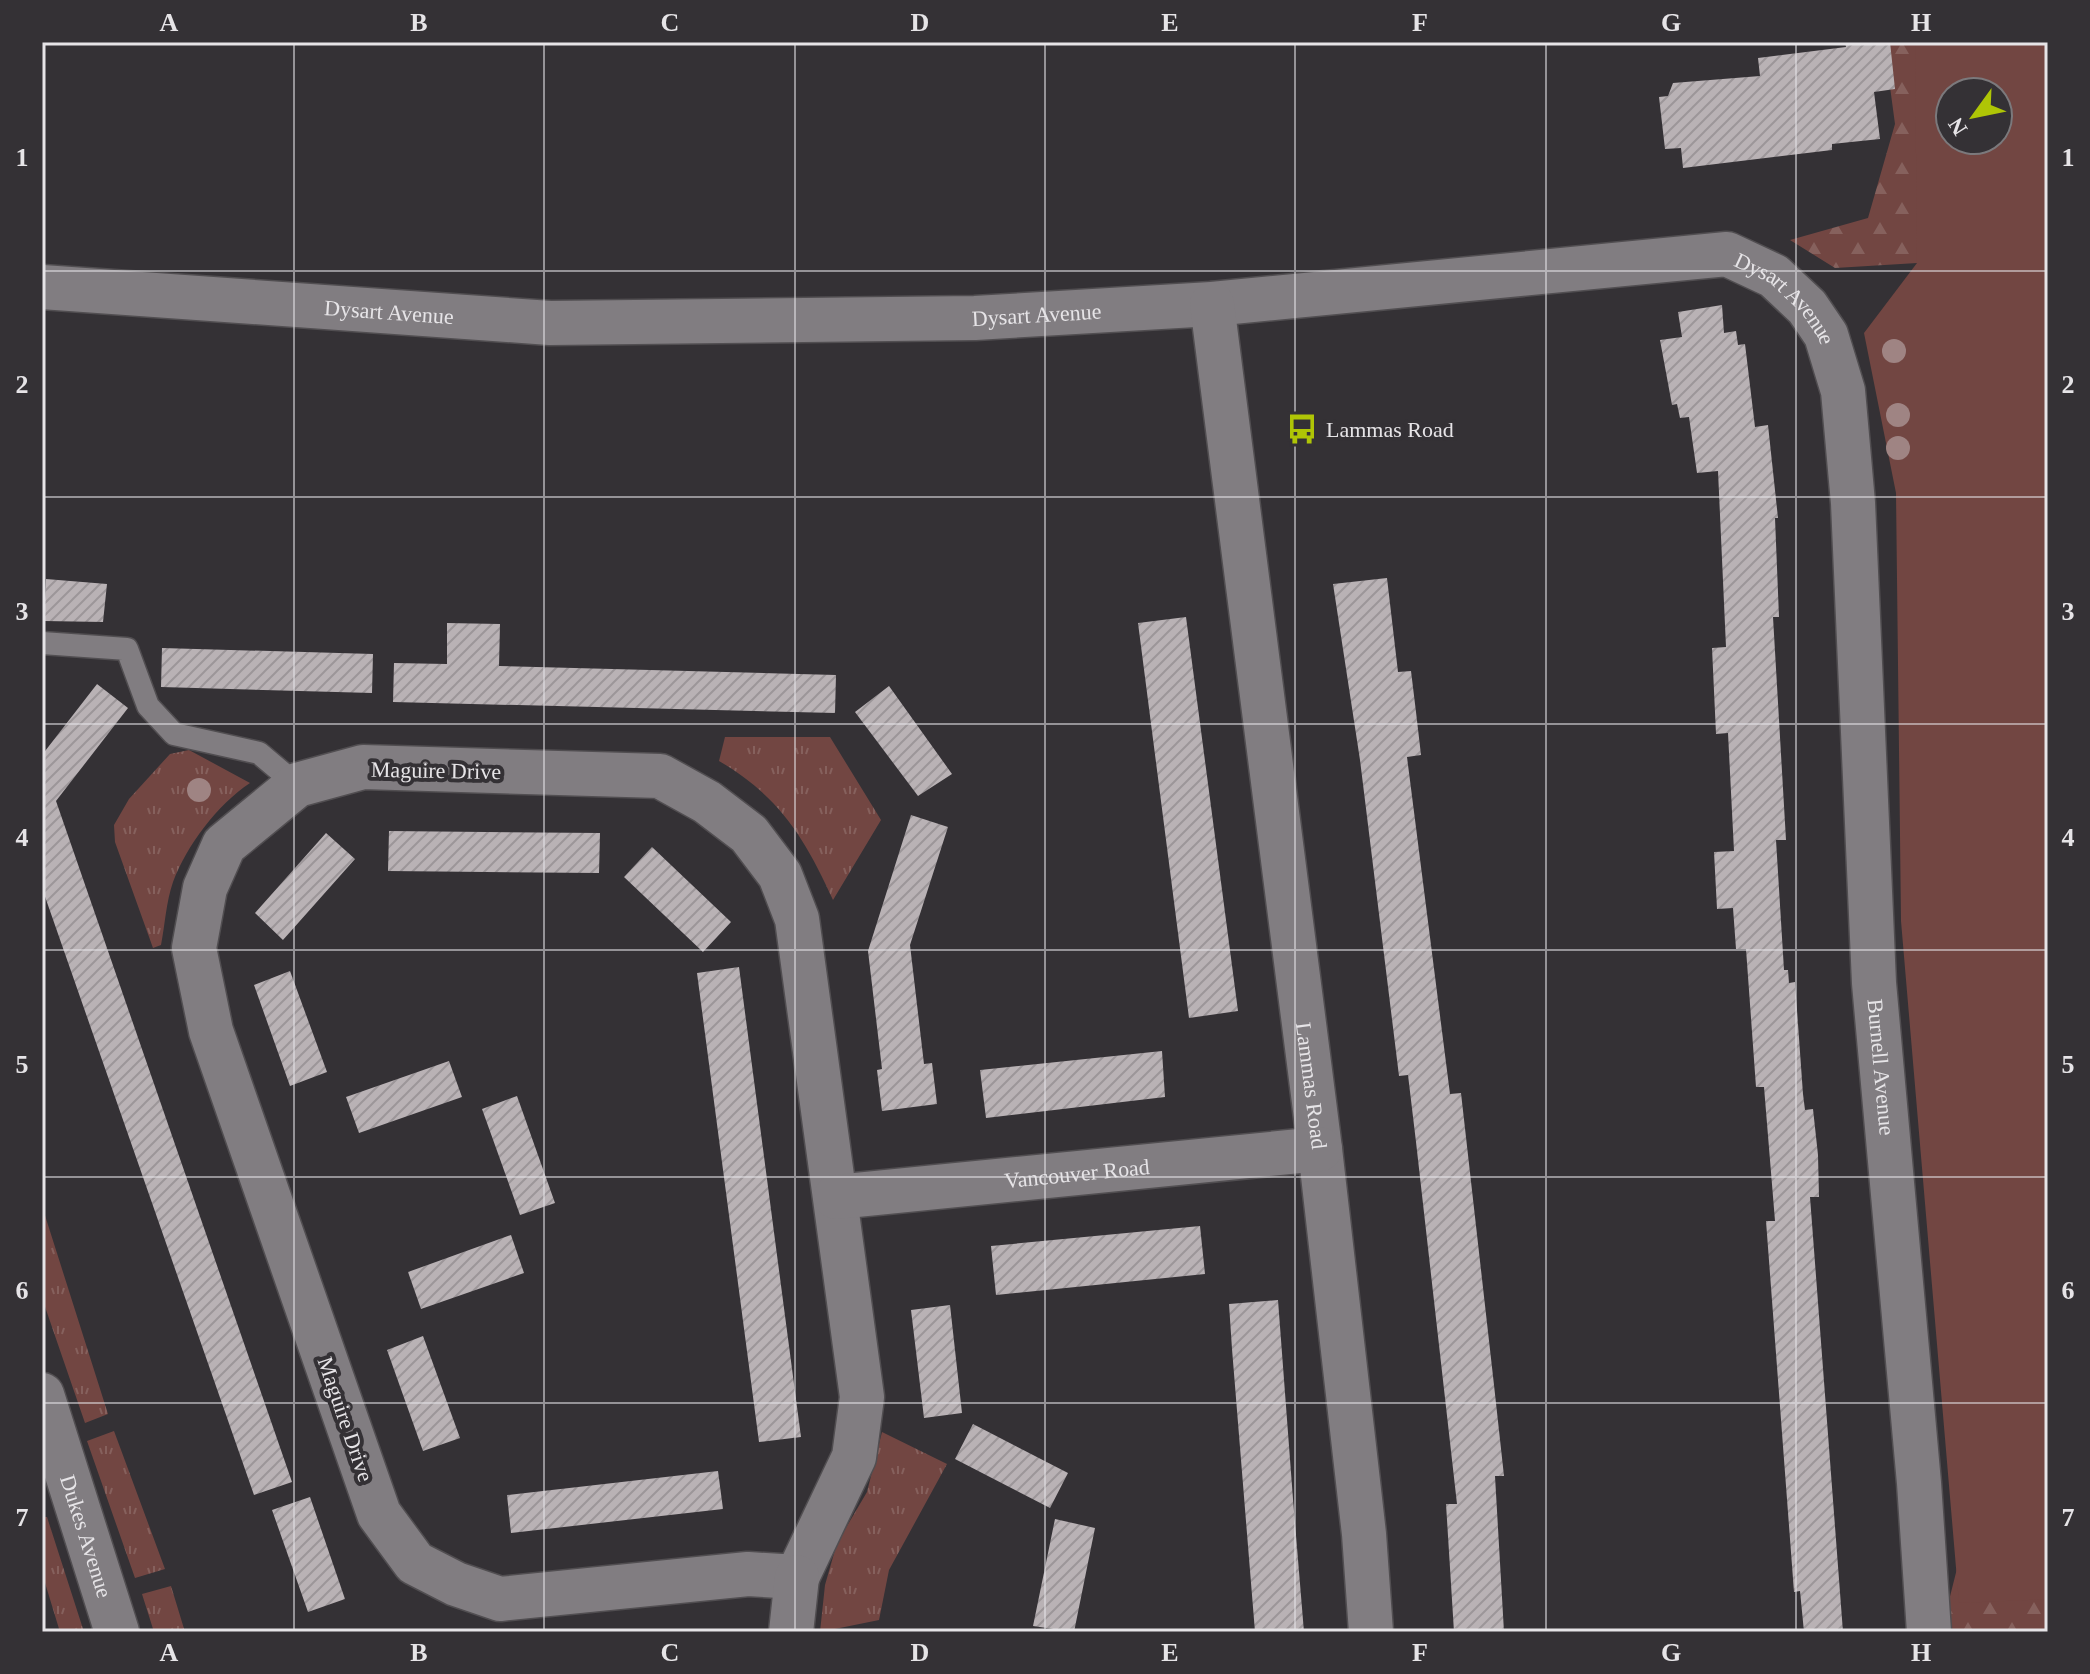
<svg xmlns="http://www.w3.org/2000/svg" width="2090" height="1674" viewBox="0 0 2090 1674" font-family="Georgia,serif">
<defs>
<pattern id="grass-tufts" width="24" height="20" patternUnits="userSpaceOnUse" patternTransform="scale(2)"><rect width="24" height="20" fill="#724642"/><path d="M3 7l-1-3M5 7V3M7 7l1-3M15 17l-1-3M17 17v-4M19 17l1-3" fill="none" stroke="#86615d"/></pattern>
<pattern id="forest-firs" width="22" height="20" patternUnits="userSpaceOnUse" patternTransform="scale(2)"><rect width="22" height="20" fill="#724642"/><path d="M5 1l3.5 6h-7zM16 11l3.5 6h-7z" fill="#86615d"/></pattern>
<pattern id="building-hatch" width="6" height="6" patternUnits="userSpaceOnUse" patternTransform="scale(2)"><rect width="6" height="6" fill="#b9b2b5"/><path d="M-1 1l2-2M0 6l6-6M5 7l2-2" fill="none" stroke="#9c9699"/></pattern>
</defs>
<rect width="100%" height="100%" fill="#343135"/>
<path fill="url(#grass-tufts)" d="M725,737H830L881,820L833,900C805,838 779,796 719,761Z
M189,750L250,783C217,805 187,845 173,882C166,902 165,925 161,945L153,948L115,842L114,825L129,799L170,754Z
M42,1206L108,1414L85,1423L42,1298Z
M114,1431L165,1569L135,1578L87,1441Z
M882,1432L947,1464L889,1570L879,1620L820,1632L825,1585L837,1543L867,1492Z
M42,1517H47L84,1632H60L42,1573Z
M171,1586L185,1632H154L142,1594Z"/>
<path fill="url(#forest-firs)" d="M1884,42H1923L1917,263L1835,268L1790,240L1868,218L1895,124Z
M2048,1510V1632H1941L1963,1545Z"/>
<path fill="#724642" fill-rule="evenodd" d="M1915,42H2048V1599L1959,1603L1901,921L1896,493L1864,333L1917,263ZM1950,92H1998V140H1950Z"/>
<path fill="url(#building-hatch)" d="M1845,42H1890L1895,89L1874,92L1880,139L1832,144V150L1683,168L1681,148L1665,149L1659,97L1668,96L1673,83L1760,76L1758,58L1846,47Z
M1722,305L1724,333L1736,331L1738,345L1745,344L1755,427L1768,425L1778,518H1775L1779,617H1773L1786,840H1776L1784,970H1788L1789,983L1795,982L1803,1094L1805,1110L1813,1109L1818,1155L1819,1197H1810L1843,1632H1804L1800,1591L1794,1592L1766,1221H1775L1764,1087H1756L1746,949H1736L1733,908L1717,909L1714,852L1734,851L1728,733L1716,734L1712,648L1726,647L1718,471L1697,473L1689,417L1680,418L1677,404L1672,405L1660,340L1682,337L1678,312Z
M1387,578L1398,672L1411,671L1416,712L1421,755L1407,757L1450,1094L1461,1093L1494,1385L1504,1476H1495L1504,1632H1454L1446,1504H1457L1416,1142L1408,1075L1399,1076L1360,760L1333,584Z
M46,579L107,584L103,622L44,621Z
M1186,617L1238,1011L1189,1018L1138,623Z
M447,623L500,624L499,666L836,675L835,713L393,702L394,663L447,664Z
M162,648L373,654L372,693L161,687Z
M97,684L128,708L56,801L292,1482L254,1495L42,888V755Z
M889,686L952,774L918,796L855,712Z
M911,815L948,827L910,945L924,1064L932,1063L937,1104L882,1111L877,1070L882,1069L868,951Z
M389,831L600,833L599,873L388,871Z
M326,833L355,859L283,940L255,913Z
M652,847L731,922L703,952L624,877Z
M739,967L801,1437L759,1442L697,973Z
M290,971L327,1072L290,1086L254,985Z
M1162,1051L1165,1097L986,1118L980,1070Z
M449,1061L462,1097L359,1133L346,1097Z
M517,1096L555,1203L520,1215L482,1109Z
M1200,1226L1205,1274L996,1295L991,1246Z
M511,1235L524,1273L421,1309L408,1272Z
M1278,1300L1293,1499L1304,1632H1255L1232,1349L1229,1304Z
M950,1305L962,1413L924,1418L911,1310Z
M423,1336L460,1438L423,1451L387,1350Z
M973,1424L1068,1473L1050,1508L955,1459Z
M718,1471L723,1509L511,1533L507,1495Z
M310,1497L345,1599L308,1612L272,1510Z
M1055,1519L1095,1528L1074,1632L1033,1626Z"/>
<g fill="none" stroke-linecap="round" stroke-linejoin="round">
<g stroke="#514e51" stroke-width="25">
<path id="service" d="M42,643L127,649L148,706L174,734L259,753L297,785"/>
</g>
<g stroke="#514e51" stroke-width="47">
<g id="minor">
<path id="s1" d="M42,287L550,323L975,318L1212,304L1727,254L1774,276L1807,307L1826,335L1843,391L1853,503L1874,983L1919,1483L1929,1632"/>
<path id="s2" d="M1212,304L1320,1149L1364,1534L1371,1632"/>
<path d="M363,767L660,776L707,802L749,834L780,875L797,919L862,1397L854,1457L797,1577L748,1574L500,1599L456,1584L415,1563L379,1514L211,1031L194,948L205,888L224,845L297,785Z"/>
<path id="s3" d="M836,1197L1320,1149"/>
<path d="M791,1632L797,1577"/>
</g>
</g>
<g stroke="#514e51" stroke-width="47">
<g id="tertiary">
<path id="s4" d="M42,1395L117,1632"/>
</g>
</g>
<use href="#service" stroke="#817d81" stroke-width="22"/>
<use href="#minor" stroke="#817d81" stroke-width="44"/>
<use href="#tertiary" stroke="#817d81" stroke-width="44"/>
</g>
<g fill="#9f8483">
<circle cx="1894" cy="351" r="12"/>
<circle cx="1898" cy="415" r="12"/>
<circle cx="1898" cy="448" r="12"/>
<circle cx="199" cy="790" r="12"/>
</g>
<path fill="none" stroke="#e6e4e7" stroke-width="2" stroke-opacity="0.55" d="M294,42V1632M544,42V1632M795,42V1632M1045,42V1632M1295,42V1632M1546,42V1632M1796,42V1632M42,271H2048M42,497H2048M42,724H2048M42,950H2048M42,1177H2048M42,1403H2048"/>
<defs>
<g id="bus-bare" transform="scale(2.4)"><path d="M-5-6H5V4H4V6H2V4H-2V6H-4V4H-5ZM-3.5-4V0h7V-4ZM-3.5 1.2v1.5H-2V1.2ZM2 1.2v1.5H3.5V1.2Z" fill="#afc506" stroke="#343135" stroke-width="2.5" paint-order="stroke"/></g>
</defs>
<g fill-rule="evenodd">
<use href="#bus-bare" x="1302" y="429"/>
</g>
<g text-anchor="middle" stroke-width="8" stroke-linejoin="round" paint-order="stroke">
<g font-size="22" fill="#e6e4e7" stroke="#343135">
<text dy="8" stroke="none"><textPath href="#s1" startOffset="1764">Dysart Avenue</textPath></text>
<text dy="8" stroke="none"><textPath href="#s1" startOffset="348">Dysart Avenue</textPath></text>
<text dy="8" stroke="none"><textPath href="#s1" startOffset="996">Dysart Avenue</textPath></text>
<text transform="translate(436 770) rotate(1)" y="8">Maguire Drive</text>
<text dy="8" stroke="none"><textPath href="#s1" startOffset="2556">Burnell Avenue</textPath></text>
<text dy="8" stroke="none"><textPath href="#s2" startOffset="788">Lammas Road</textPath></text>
<text dy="8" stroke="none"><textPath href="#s3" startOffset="242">Vancouver Road</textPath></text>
<text transform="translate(346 1419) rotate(71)" y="8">Maguire Drive</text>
<text dy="8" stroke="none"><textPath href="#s4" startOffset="148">Dukes Avenue</textPath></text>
</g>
<g font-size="22" fill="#e6e4e7" stroke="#343135" text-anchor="start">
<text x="1326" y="437">Lammas Road</text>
</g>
</g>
<rect width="2090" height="1674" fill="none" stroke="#343135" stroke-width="88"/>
<g transform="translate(1974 116) rotate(237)"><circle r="38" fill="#343135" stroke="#7b797c" stroke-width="2"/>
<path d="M0-6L14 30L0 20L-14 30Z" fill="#afc506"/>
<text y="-12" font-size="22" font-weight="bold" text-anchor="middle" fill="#e6e4e7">N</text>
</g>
<rect x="44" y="44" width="2002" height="1586" fill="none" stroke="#e6e4e7" stroke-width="3"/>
<g font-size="26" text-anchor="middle" font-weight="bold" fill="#e6e4e7">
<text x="169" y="31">A</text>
<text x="419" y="31">B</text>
<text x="670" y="31">C</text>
<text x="920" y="31">D</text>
<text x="1170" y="31">E</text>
<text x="1420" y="31">F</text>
<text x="1671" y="31">G</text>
<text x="1921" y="31">H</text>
<text x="22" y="166">1</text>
<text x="2068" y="166">1</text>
<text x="22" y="393">2</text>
<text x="2068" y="393">2</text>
<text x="22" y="620">3</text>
<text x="2068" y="620">3</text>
<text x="22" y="846">4</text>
<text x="2068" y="846">4</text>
<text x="22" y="1073">5</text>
<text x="2068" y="1073">5</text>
<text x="22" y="1299">6</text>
<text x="2068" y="1299">6</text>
<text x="22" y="1526">7</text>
<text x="2068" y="1526">7</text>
<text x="169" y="1661">A</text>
<text x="419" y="1661">B</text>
<text x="670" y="1661">C</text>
<text x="920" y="1661">D</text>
<text x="1170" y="1661">E</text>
<text x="1420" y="1661">F</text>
<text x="1671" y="1661">G</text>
<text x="1921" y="1661">H</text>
</g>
</svg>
